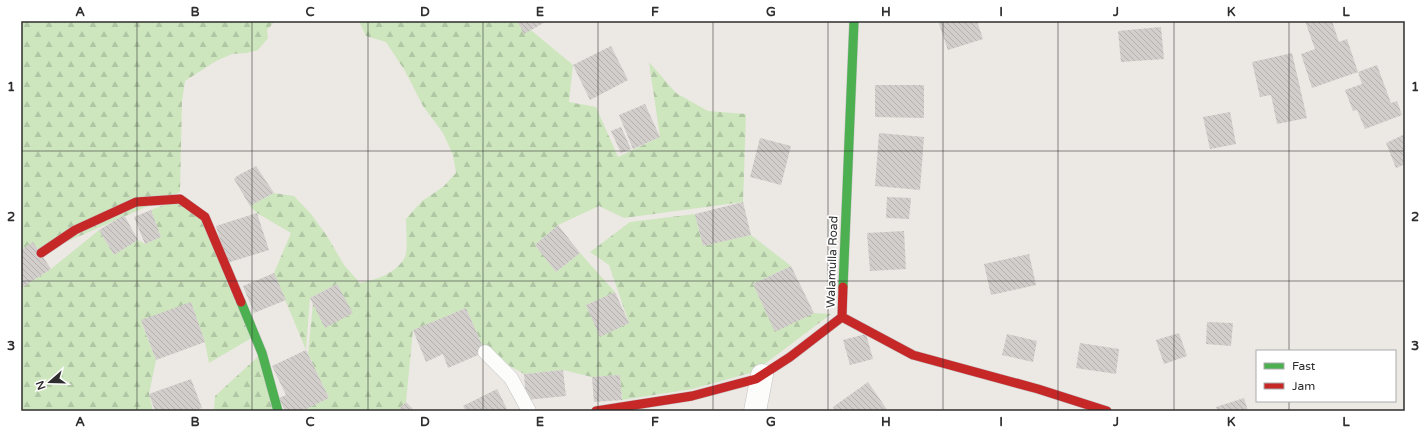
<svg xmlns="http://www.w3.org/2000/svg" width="1426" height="432" viewBox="0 0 1426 432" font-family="'Varela Round',sans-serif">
<defs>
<pattern id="forest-firs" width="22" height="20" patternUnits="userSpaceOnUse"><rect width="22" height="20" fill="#cee6be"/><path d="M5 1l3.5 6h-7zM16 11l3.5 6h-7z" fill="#b1c6a4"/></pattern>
<pattern id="building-back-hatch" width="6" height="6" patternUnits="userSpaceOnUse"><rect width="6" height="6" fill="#d1cecb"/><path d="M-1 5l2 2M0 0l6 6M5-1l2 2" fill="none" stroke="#b4b1af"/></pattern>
</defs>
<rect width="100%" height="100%" fill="#ece8e4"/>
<path fill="url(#forest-firs)" d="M21,21H275L267,30L268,38L258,50L247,53L232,54L216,61L185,81L182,101L180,192L41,253L33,242L21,250Z
M359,21H520L573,65L569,102L596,107L618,157L660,137L649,62L676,93L708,111L746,114L743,202L624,218L599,206L558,225L535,245L556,272L580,253L615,292L586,305L600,336L629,323L609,265L590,252L630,222L695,214L703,246L751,235L791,266L753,284L775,331L814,313L831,314L754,372L692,389L622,400L620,375L592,377L563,370L524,374L485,352L466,308L413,330L406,402L397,411H302L329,398L308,354L313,303L325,327L352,313L337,284L310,298L306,350L274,273L291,233L257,213L250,206L274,193L294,196L311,214L327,236L344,265L360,283C376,280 397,273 405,257C408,250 406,227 406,219L422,201L443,187L456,173L453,155L443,133L423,106L405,71L386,42L366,36Z
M180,199L205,217L255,336L209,363L205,342L191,303L141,321L156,360L149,394L153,411H21V288L51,269L99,230L114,255L138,240L145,244L161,237L151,210Z
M262,353L278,411H214L215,396Z"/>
<path fill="url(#building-back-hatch)" d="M517,21H547L524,34Z
M938,21H977L983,39L948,50Z
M1305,21H1332L1339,42L1347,39L1358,72L1377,65L1391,103L1397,101L1402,115L1365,129L1357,110L1353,111L1345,90L1362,84L1358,72L1312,88L1301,54L1315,49Z
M1161,27L1164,59L1121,62L1118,31Z
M611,46L628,80L590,100L573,65Z
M1292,53L1307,118L1277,124L1271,95L1260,97L1252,62Z
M875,85H924V118L875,117Z
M645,104L660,137L633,149L619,115Z
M1230,112L1236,144L1210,149L1203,117Z
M621,127L631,149L621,153L611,131Z
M879,133L924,137L920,190L875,186Z
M1405,134V164L1396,168L1386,143Z
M760,138L791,146L781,185L750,177Z
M256,166L274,193L250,206L234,179L237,176Z
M887,197L911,198L909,219L886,218Z
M743,202L751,235L703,246L695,214Z
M151,210L161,237L145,244L134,217Z
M257,213L269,250L227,263L216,226Z
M124,215L138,240L114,255L99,230Z
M558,225L580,253L556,272L535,245Z
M904,231L906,269L870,271L867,233Z
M33,242L51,269L21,288V250Z
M1029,254L1036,285L991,295L984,264Z
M791,266L814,313L775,332L753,284Z
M274,273L286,300L254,313L243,286Z
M337,284L353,313L325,328L310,298Z
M615,292L629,323L600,337L586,305Z
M191,302L205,342L156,360L141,320Z
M466,308L485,352L448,368L443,354L426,362L413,330Z
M1207,322L1233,323L1231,346L1206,344Z
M1179,333L1187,356L1164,364L1156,340Z
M866,334L873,359L850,365L843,340Z
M1007,334L1037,341L1033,362L1002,355Z
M1080,343L1119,349L1116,374L1076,368Z
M306,350L329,398L302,411H285L279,398L286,395L272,366Z
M563,370L566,396L526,400L524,374Z
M620,375L622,400L594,402L592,377Z
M191,379L202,408L194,411H155L149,394Z
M868,382L888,411H836L833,407Z
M497,389L508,411H466L463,406Z
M1244,398L1248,411H1217L1216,407Z
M406,402L415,411H397Z"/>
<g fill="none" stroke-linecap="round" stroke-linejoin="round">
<g stroke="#c5c4c5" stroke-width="15">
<path id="lane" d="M485,352L511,378L529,411"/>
</g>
<g stroke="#c5c4c5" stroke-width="23">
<path id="street" d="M755,411L762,375"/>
</g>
<g stroke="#c5c4c5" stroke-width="10">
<path id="fast" d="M843,287L854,21
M241,302L262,353L278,411"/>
</g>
<g stroke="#c5c4c5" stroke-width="10">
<path id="jam" d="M41,253L75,230L136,202L180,199L205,217L241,302
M843,287L842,317L913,355L1038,389L1107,411
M596,411L692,396L756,379L790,357L842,317"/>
</g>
<use href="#lane" stroke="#fcfcfb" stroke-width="14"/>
<use href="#street" stroke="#fcfcfb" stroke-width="22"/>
<use href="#fast" stroke="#4caf50" stroke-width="9"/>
<use href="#jam" stroke="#c62828" stroke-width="9"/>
</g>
<path fill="none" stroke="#2e2e2e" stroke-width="1" stroke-opacity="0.55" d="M137,21V411M252,21V411M368,21V411M483,21V411M598,21V411M713,21V411M828,21V411M943,21V411M1058,21V411M1174,21V411M1289,21V351M21,151H1405M21,281H1405M1289,401V411"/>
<g text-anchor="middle" stroke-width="3.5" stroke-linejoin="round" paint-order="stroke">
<g font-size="12" fill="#2e2e2e" stroke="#fff">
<text transform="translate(832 262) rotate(-88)" y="4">Walamulla Road</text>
</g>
</g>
<rect width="1426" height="432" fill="none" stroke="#ffffff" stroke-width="44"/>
<rect x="1256" y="350" width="140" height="52" fill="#ffffff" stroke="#ababab"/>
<rect x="1264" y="363" width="20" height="6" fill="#4caf50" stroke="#ababab"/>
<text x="1292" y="370" font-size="12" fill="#2e2e2e">Fast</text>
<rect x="1264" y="383" width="20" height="6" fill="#c62828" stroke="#ababab"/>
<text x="1292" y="390" font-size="12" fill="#2e2e2e">Jam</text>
<g transform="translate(50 382) rotate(250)" stroke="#ffffff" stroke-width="3" paint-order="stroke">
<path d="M0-3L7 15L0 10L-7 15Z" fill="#2e2e2e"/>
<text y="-6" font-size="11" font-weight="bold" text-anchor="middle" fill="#2e2e2e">N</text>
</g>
<rect x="22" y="22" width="1382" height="388" fill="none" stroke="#2e2e2e" stroke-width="1.5"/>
<g font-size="13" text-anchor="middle" font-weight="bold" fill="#2e2e2e">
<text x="80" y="16">A</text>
<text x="195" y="16">B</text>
<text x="310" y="16">C</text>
<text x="425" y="16">D</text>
<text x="540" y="16">E</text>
<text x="655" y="16">F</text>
<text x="771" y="16">G</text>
<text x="886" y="16">H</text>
<text x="1001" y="16">I</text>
<text x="1116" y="16">J</text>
<text x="1231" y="16">K</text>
<text x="1346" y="16">L</text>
<text x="11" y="91">1</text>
<text x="1415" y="91">1</text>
<text x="11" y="221">2</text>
<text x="1415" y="221">2</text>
<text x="11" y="350">3</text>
<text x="1415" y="350">3</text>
<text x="80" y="426">A</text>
<text x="195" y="426">B</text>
<text x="310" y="426">C</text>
<text x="425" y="426">D</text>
<text x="540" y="426">E</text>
<text x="655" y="426">F</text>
<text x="771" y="426">G</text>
<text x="886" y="426">H</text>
<text x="1001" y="426">I</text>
<text x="1116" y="426">J</text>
<text x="1231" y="426">K</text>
<text x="1346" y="426">L</text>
</g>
</svg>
